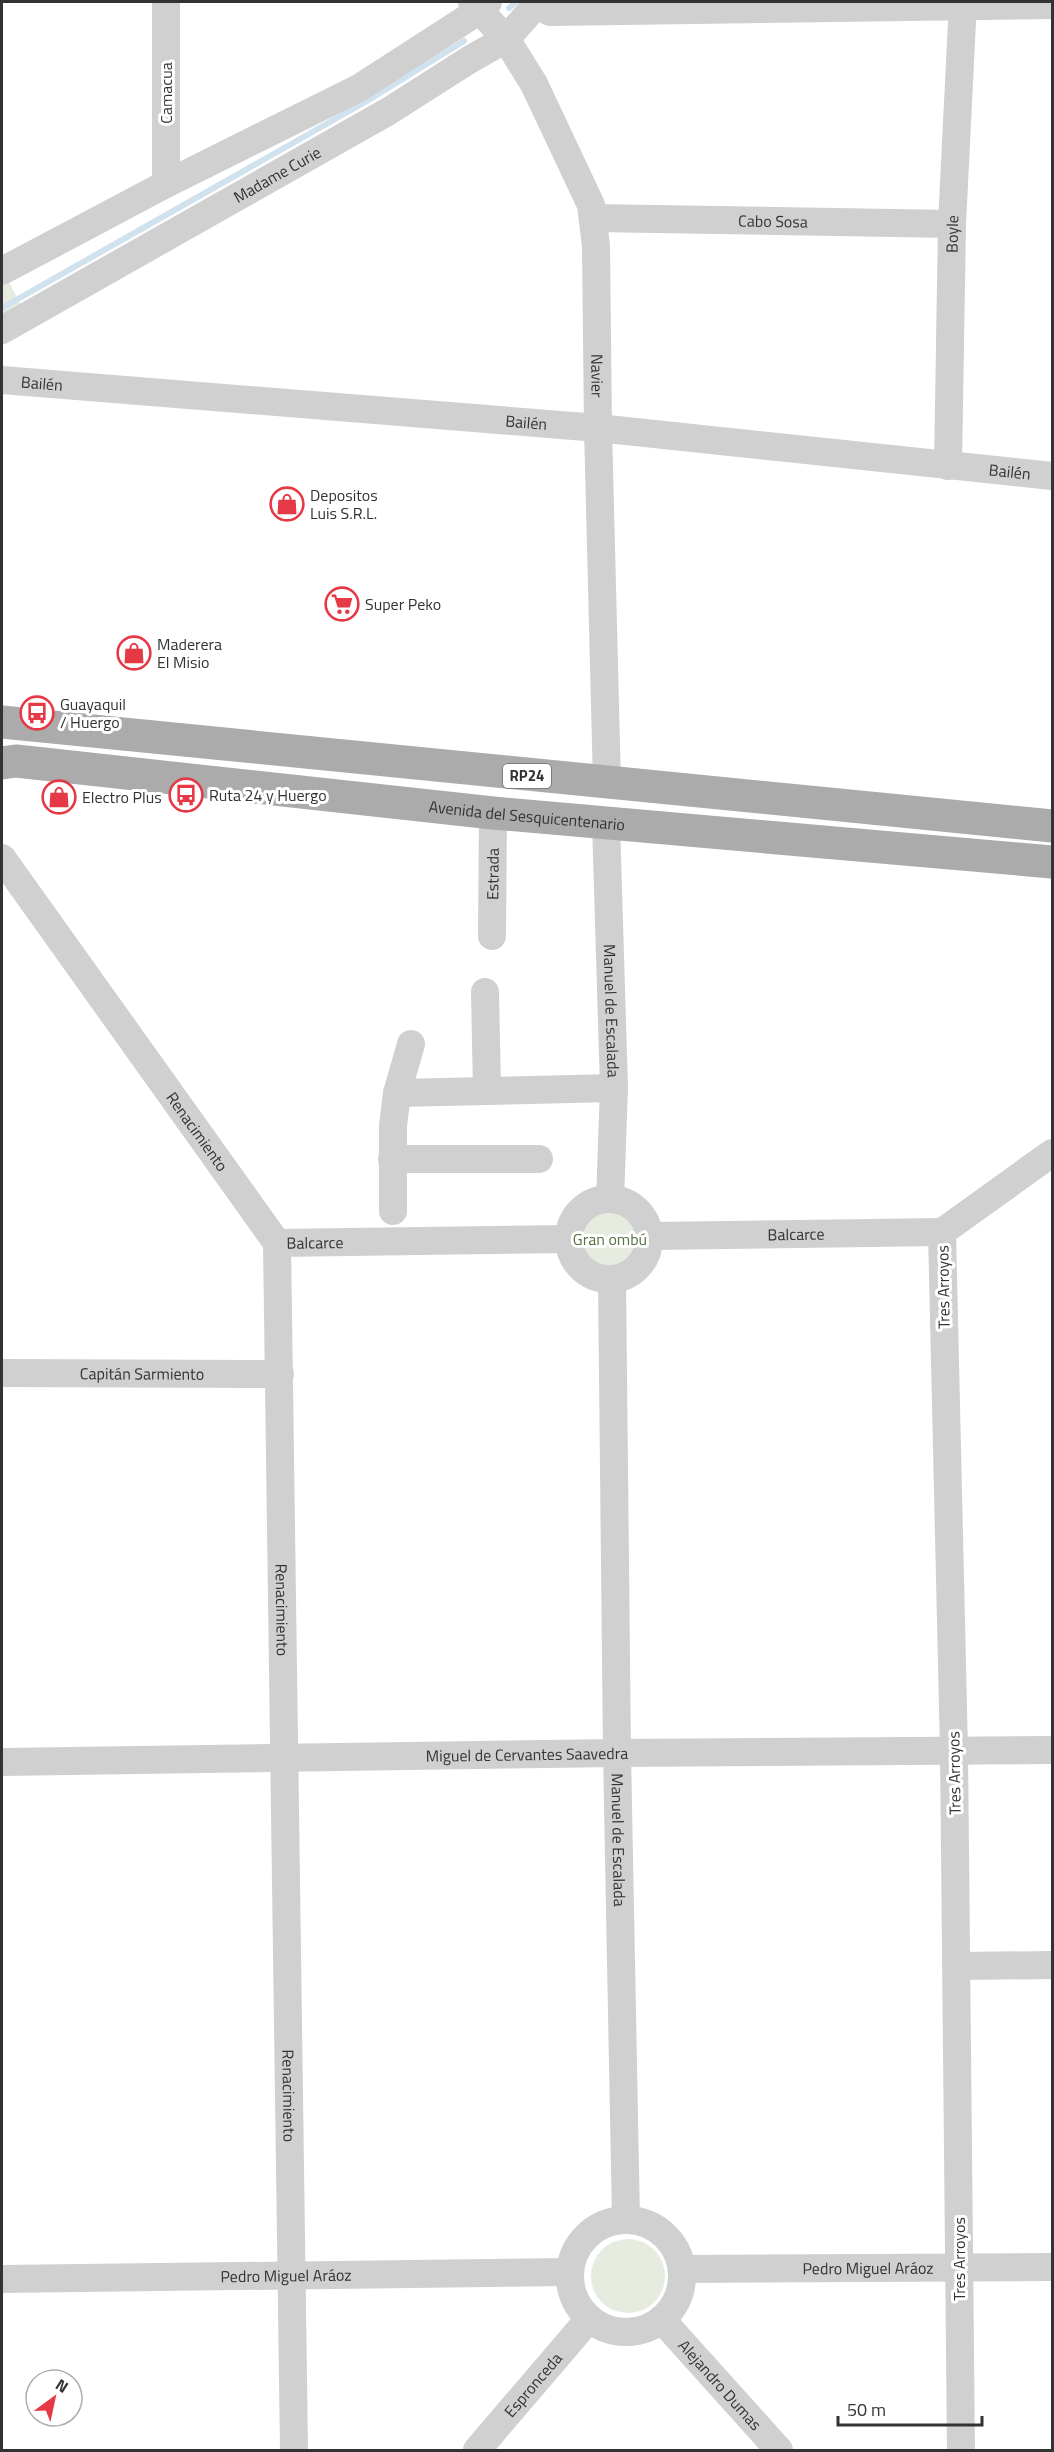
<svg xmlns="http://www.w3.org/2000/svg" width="1054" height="2452" viewBox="0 0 1054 2452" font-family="'Titillium Web',sans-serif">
<rect width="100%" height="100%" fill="#fff"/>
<path fill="#e6ecdf" d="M9,282L26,315L2,327V286Z
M576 1240a35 35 0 1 1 70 0a35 35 0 1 1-70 0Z
M591 2276a37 37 0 1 1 74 0a37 37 0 1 1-74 0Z"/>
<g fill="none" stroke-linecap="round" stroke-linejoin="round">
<path stroke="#cfe2ee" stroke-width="6" d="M509,8L516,2
M2,308L367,101L464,41"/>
<g stroke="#d0d0d0" stroke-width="28">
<path d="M166,2V184"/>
<path id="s1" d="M472,2L506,39L534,84L591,205L596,246L598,428L607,784"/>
<path d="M537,5L550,12L1052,5"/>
<path id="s2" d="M593,218L952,224"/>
<path d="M2,271L166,184L359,88L480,10L488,2"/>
<path id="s3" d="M2,330L389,111L469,60L506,39L539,2"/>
<path id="s4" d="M2,380L598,428L1052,476"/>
<path id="s5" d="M948,466L952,224L963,2"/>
<path id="s6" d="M606,823L614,1088L610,1199"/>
<path id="s7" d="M2,858L277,1243L294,2450"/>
<path id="s8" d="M492,936L493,813"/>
<path d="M485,992L487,1090"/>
<path d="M397,1093L411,1044"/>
<path d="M392,1159H539"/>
<circle cx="609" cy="1239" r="40"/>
<path d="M393,1211V1126L397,1093L614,1088"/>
<path id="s9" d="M650,1236L942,1232"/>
<path id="s10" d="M277,1243L569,1239"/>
<path id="s11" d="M612,1280L617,1753L626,2220"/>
<path id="s12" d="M2,1373L280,1374"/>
<path id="s13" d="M2,1762L617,1753L1052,1750"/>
<path d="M957,1966L1052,1965"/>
<circle cx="626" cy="2276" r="56"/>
<path id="s14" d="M682,2269L1052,2267"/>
<path id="s15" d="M2,2279L569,2272"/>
<path id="s16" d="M662,2320L779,2450"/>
<path id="s17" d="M477,2450L589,2319"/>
<path d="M961,2450L954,1751L942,1232L1052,1153"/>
</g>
<g stroke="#ababab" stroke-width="33">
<path d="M2,722L1052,826"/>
<path id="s18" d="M2,763L16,761L493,813L1052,862"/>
</g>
</g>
<defs>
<g id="shop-ring" transform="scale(1.725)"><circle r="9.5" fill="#fff" stroke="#e63946" stroke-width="1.5"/><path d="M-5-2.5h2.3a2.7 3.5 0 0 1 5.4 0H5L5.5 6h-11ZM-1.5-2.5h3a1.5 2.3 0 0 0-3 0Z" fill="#e63946"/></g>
<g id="supermarket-ring" transform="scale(1.725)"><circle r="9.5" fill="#fff" stroke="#e63946" stroke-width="1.5"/><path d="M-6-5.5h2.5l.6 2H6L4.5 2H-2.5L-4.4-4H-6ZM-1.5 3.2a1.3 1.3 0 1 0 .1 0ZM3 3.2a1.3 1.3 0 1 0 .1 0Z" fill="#e63946"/></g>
<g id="bus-ring" transform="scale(1.725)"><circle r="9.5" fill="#fff" stroke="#e63946" stroke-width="1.5"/><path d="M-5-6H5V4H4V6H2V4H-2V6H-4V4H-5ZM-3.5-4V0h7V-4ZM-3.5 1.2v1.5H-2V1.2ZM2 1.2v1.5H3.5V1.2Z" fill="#e63946"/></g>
</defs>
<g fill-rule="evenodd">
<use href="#shop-ring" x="287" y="504"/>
<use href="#supermarket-ring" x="342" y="604"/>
<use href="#shop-ring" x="134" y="653"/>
<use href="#bus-ring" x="37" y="713"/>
<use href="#bus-ring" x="186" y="795"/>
<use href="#shop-ring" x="59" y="797"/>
</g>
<g text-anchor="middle" stroke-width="6" stroke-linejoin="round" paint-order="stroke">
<rect fill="#fff" stroke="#707070" stroke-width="1.5" x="503" y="764" width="48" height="24" rx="4.5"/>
<g font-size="15" font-weight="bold" fill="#333">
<text x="527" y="781">RP24</text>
</g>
<g font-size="16" fill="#333" stroke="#fff">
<text transform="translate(166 93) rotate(-90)" y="6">Camacua</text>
<text dy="6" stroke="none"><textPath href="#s3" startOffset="316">Madame Curie</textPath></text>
<text dy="6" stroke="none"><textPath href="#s2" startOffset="180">Cabo Sosa</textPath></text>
<text dy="6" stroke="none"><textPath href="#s5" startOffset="232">Boyle</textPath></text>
<text dy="6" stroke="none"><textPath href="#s1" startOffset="408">Navier</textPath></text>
<text dy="6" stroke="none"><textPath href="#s4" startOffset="40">Bailén</textPath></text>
<text dy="6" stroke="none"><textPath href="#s4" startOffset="526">Bailén</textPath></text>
<text dy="6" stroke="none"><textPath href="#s4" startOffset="1012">Bailén</textPath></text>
<text dy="6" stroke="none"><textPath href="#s18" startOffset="528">Avenida del Sesquicentenario</textPath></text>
<text dy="6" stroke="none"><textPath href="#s8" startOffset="62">Estrada</textPath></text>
<text dy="6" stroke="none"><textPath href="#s6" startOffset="188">Manuel de Escalada</textPath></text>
<text dy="6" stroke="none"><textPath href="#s7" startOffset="336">Renacimiento</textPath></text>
<text dy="6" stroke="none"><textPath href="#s9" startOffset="146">Balcarce</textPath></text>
<text dy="6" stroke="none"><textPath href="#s10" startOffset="38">Balcarce</textPath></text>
<text transform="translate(943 1287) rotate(-91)" y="6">Tres Arroyos</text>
<text dy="6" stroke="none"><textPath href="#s12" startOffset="140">Capitán Sarmiento</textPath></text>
<text dy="6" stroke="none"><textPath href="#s7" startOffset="840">Renacimiento</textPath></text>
<text dy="6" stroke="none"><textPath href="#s13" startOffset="525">Miguel de Cervantes Saavedra</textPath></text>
<text transform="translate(954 1773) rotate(-91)" y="6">Tres Arroyos</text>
<text dy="6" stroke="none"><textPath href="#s11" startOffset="560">Manuel de Escalada</textPath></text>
<text dy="6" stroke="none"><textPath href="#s7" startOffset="1326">Renacimiento</textPath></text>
<text transform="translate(959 2259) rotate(-90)" y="6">Tres Arroyos</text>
<text dy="6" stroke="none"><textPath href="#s14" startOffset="186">Pedro Miguel Aráoz</textPath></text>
<text dy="6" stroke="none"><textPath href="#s15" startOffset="284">Pedro Miguel Aráoz</textPath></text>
<text dy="6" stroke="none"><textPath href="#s17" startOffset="86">Espronceda</textPath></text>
<text dy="6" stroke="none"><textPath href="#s16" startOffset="87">Alejandro Dumas</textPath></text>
</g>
<g font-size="16" fill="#333" stroke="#fff" text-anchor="start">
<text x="310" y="501">Depositos<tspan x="310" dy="18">Luis S.R.L.</tspan></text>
<text x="365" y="610">Super Peko</text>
<text x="157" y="650">Maderera<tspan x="157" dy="18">El Misio</tspan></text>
<text x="60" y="710">Guayaquil<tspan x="60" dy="18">/ Huergo</tspan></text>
<text x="209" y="801">Ruta 24 y Huergo</text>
<text x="82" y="803">Electro Plus</text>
</g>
<g font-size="16" fill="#56703f" stroke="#fff">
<text x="610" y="1245">Gran ombú</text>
</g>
</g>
<rect width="1054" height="2452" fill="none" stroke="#333333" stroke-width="6"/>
<g transform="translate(54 2398) rotate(33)"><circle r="28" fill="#ffffff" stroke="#adadad" stroke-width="1.5"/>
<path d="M0-4.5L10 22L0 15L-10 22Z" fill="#e63946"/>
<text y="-9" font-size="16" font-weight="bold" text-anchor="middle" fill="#333333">N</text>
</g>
<path d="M838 2416v9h144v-9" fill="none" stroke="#333333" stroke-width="3"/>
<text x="847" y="2416" font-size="18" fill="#333333" stroke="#ffffff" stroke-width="4.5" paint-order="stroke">50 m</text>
</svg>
